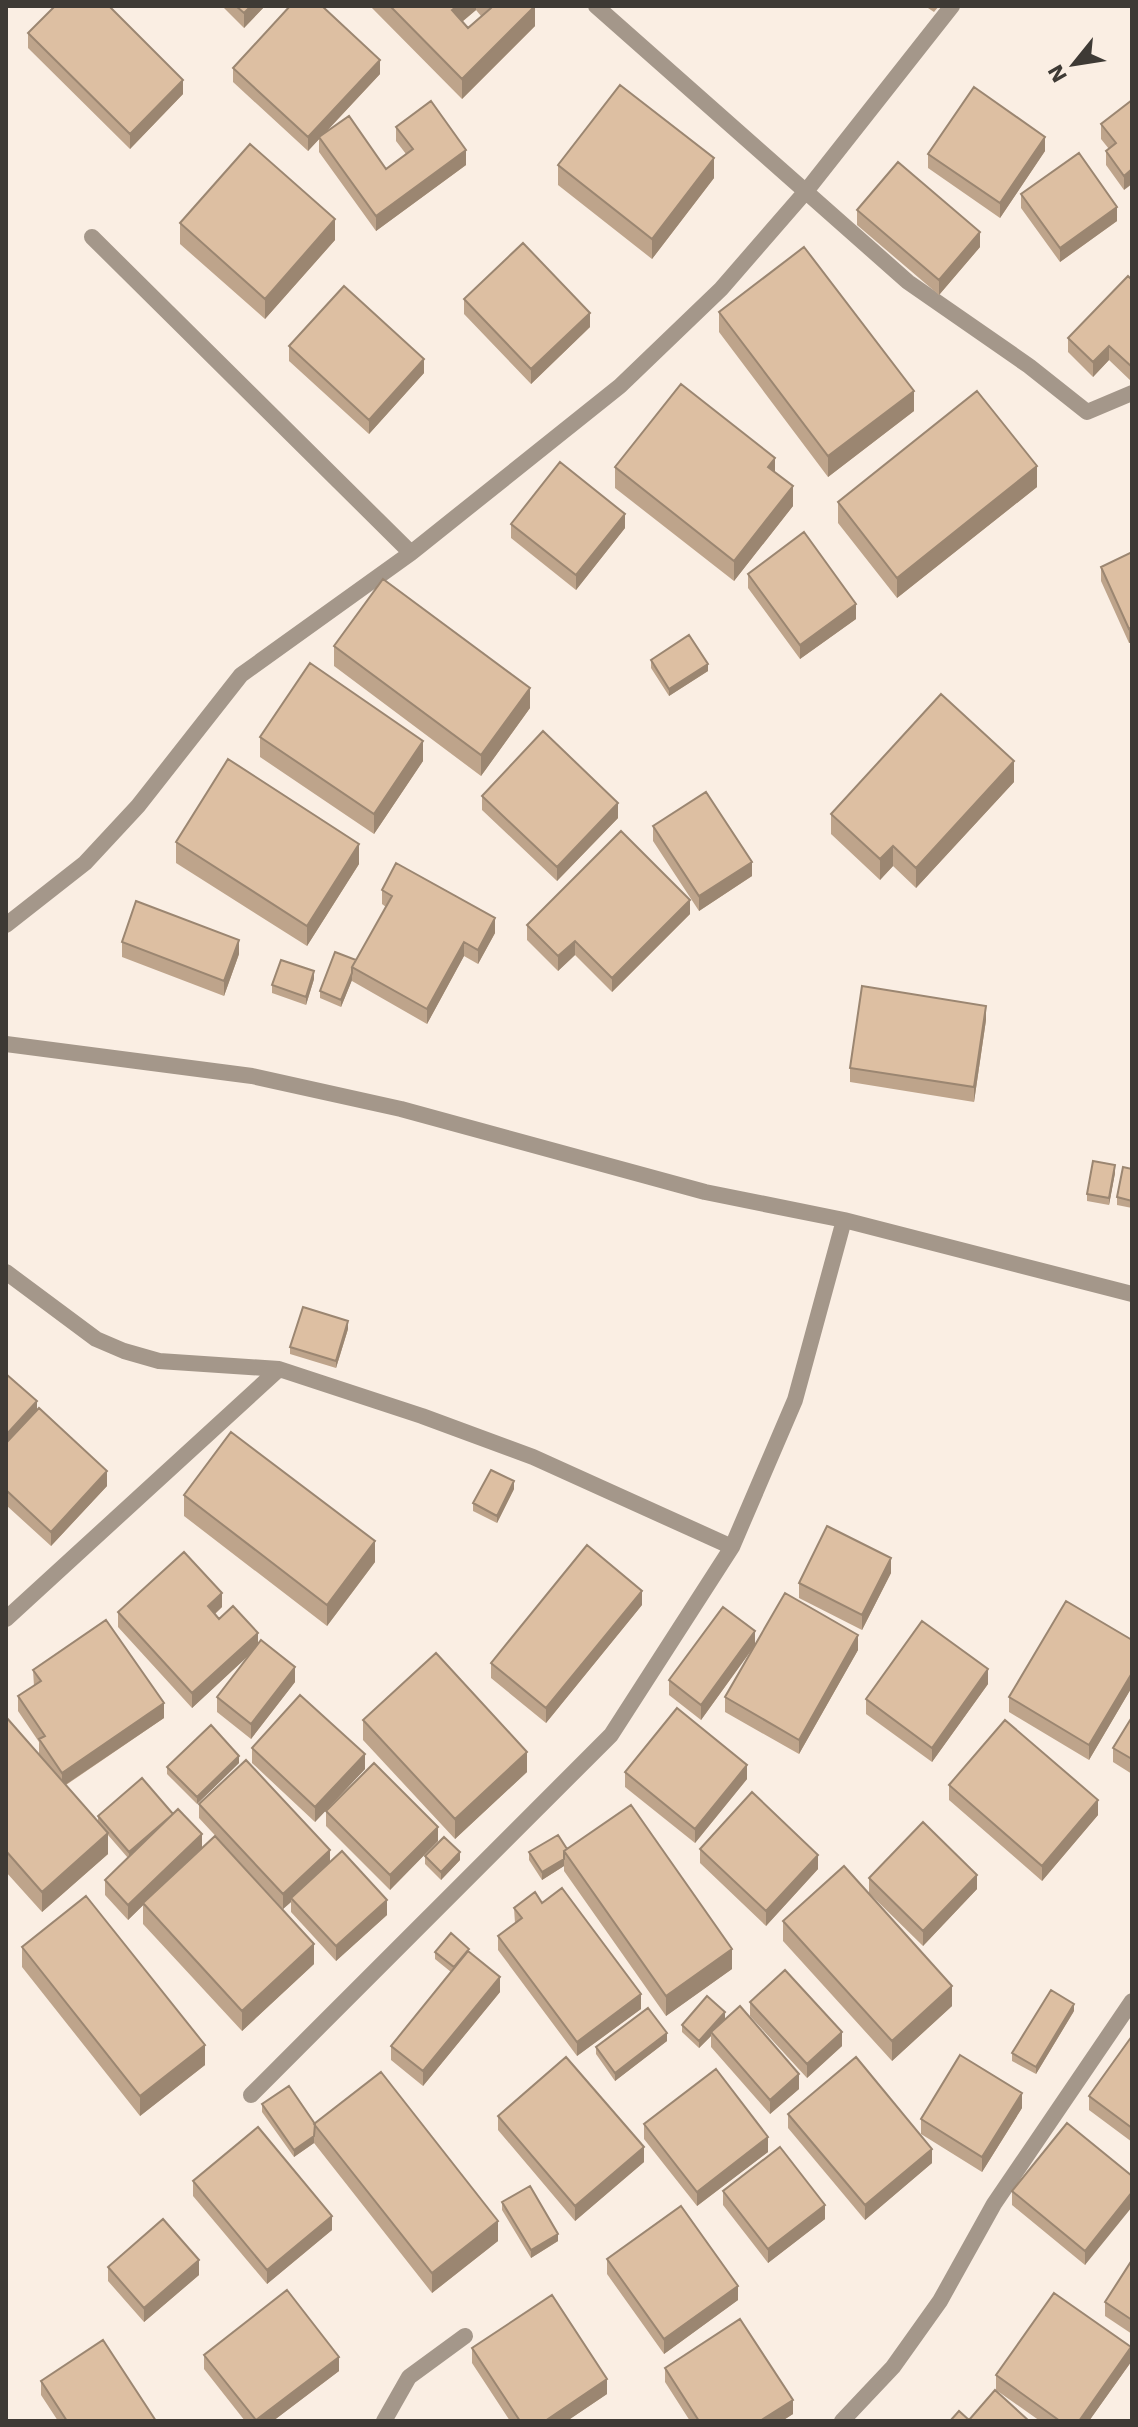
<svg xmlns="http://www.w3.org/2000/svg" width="1138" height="2427" viewBox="0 0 1138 2427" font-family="'Work Sans',sans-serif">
<rect width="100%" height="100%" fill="#faeee3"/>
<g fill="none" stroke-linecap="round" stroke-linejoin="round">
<path stroke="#a4978a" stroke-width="16" d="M596,6L908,282L1029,366L1087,412L1132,393
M92,237L411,553
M6,925L85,863L138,806L241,675L411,553L620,386L721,289L807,190L952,6
M6,1044L252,1076L401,1109L705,1192L844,1220L1132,1294
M6,1272L96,1339L124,1351L159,1361L279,1369L422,1416L533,1457L732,1547
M6,1619L279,1369
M251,2095L611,1735L732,1547L795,1400L844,1220
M384,2421L409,2377L465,2336
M842,2421L893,2367L940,2301L994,2204L1132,2001"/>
</g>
<path fill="#bea48b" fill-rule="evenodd" d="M222,6H265L244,28Z
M370,6H535V26L462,99ZM476,10L481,16L468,28L462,22Z
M925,6H939L934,12Z
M28,33L183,94L130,149L28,48Z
M233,68L380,74L325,133L386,169L406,154L396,141V127L466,165L376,231L319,152V139L308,151L233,82Z
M1132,100L1124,190L1106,165V151L1109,149L1101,139V124Z
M1045,151L1000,218L928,168V154Z
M558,165L714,178L652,259L558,185Z
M1021,194L1117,221L1060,262L1021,208Z
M857,210L980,247L939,295L857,225Z
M180,223L335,240L265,319L180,244Z
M1132,280V382L1109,360L1093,377L1068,352V338Z
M464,299L590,327L531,384L464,314Z
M719,312L914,411L828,477L719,332Z
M289,346L424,373L369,434L289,361Z
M615,467L775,472L793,506L734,581L615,488Z
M1037,487L897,598L838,523V502Z
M511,524L625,528L576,590L511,538Z
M1132,552V642L1129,643L1101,581V567Z
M748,574L856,619L800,659L748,588Z
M334,646L530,708L481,776L334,666Z
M651,660L708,671L669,696L651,668Z
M260,737L423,761L374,834L260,757Z
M1014,782L916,888L893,866L880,880L831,834V814Z
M482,796L618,818L557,881L482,810Z
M653,826L752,876L699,911L653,841Z
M176,842L359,864L307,946L176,863Z
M382,890L495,933L478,964L464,956L427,1024L352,981V980L341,1007L320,998V991L356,960L386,907L382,904Z
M690,914L612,992L575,955L558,971L527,940V925Z
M122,942L239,954L224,996L122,957Z
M314,979L306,1005L272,993V985Z
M986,1020L974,1102L850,1082V1068Z
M1132,1169V1208L1117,1205V1197Z
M1115,1173L1109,1205L1087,1201V1194Z
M348,1329L336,1368L290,1354V1347Z
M6,1374L37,1410L107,1486L51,1546L6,1505Z
M514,1489L497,1523L473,1511V1503Z
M184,1495L375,1562L327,1626L184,1516Z
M891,1573L862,1630L799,1598V1583Z
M642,1605L546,1723L491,1678V1663Z
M222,1607L215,1614L219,1619L258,1645L295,1682L251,1739L217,1712V1697L251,1653L192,1708L118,1627V1612Z
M1132,1640V1687L1089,1760L1009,1712V1697Z
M755,1644L858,1650L799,1754L725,1712V1697L753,1648L701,1720L669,1695V1680Z
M33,1670L164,1718L66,1785L98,1821V1816L202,1848L314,1964L242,2031L143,1924V1905L128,1920L105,1895V1880L128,1858L108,1835V1854L42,1912L6,1872V1717L39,1754V1742L18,1711V1696L34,1686Z
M988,1684L932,1762L866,1714V1699Z
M1132,1717V1774L1113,1762V1748Z
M363,1720L527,1772L455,1839L363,1740Z
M252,1748L365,1769L315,1822L252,1763Z
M239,1763L197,1804L167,1774V1767Z
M625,1772L747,1779L695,1843L625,1787Z
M949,1785L1098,1815L1042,1881L949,1800Z
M199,1804L330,1862L387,1915L336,1961L291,1912V1902L283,1909L199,1818Z
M326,1811L438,1841L390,1890L326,1826Z
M567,1849L732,1969L666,2016L564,1871V1866L542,1880L529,1860V1852Z
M700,1849L818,1869L766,1926L700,1863Z
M425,1856L460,1860L441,1880L425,1864Z
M869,1878L977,1889L923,1946L869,1893Z
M542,1903L641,2009L577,2056L498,1950V1936L515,1923L514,1908Z
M783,1921L952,2006L892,2061L783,1941Z
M22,1947L205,2065L140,2116L22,1967Z
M435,1952H469L500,1992L423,2086L391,2060V2046L451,1972L435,1959Z
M750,2002L842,2046L807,2078L750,2016Z
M1074,2011L1036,2074L1012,2061V2053Z
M725,2020L799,2089L770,2114L711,2047V2036L699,2048L682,2032V2025Z
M1132,2036V2142L1089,2110V2096Z
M667,2041L615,2081L596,2054V2047Z
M262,2104L315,2124L498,2241L432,2293L314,2143L294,2157L262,2112Z
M1022,2108L982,2172L921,2134V2119Z
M788,2114L932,2163L865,2220L788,2128Z
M498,2116L644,2162L575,2221L498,2130Z
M644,2124L768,2152L697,2206L644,2139Z
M1132,2176L1085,2265L1012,2205V2191Z
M193,2181L332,2230L267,2284L193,2196Z
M723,2191L825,2219L768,2263L723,2205Z
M502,2202L558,2241L531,2258L502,2210Z
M607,2259L738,2300L664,2354L607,2274Z
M1132,2260V2334L1105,2316V2302Z
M108,2267L199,2275L144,2322L108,2281Z
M472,2348L607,2394L567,2421H510L472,2363Z
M204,2355L339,2371L273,2421H245L204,2369Z
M1131,2362L1089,2421H1040L996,2390V2375Z
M665,2368L793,2414L782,2421H690L665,2382Z
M41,2381L156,2421H58L41,2395Z"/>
<path fill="#9b8671" d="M251,6H265L244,28V13Z
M457,6H476V10L452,30V10Z
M535,6V26L462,99V79Z
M380,60V74L308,151V137Z
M183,80V94L130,149V134Z
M1045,137V151L1000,218V203Z
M466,150V165L376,231V216Z
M714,158V178L652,259V239Z
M1132,169V184L1124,190V176Z
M1117,207V221L1060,262V248Z
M335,219V240L265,319V299Z
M980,232V247L939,295V280Z
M590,313V327L531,384V369Z
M1109,346V360L1093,377V362Z
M424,359V373L369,434V420Z
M914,391V411L828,477V456Z
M775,458V479L768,467Z
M1037,466V487L897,598V578Z
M793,486V506L734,581V561Z
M625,514V528L576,590V575Z
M856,604V619L800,659V645Z
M1132,627V642L1129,643V629Z
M708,664V671L669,696V689Z
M530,688V708L481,776V755Z
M423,741V761L374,834V814Z
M1014,761V782L916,888V868Z
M618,803V818L557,881V867Z
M359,844V864L307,946V926Z
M893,846V866L880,880V859Z
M752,862V876L699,911V896Z
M690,900V914L612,992V978Z
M495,918V933L478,964V950Z
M239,940V954L224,996V981Z
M575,941V955L558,971V956Z
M464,942V956L427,1024V1009Z
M314,971V979L306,1005V997Z
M352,973V980L341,1007V1000Z
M986,1006V1020L974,1102V1087Z
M1115,1165V1173L1109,1205V1198Z
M348,1321V1329L336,1368V1361Z
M37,1401V1416L6,1450V1435Z
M107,1471V1486L51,1546V1532Z
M514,1481V1489L497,1523V1516Z
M375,1541V1562L327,1626V1605Z
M891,1558V1573L862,1630V1615Z
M642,1591V1605L546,1723V1708Z
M222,1593V1607L208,1620V1606Z
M755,1631V1645L701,1720V1705Z
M258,1633V1647L192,1708V1693Z
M858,1635V1650L799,1754V1740Z
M295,1667V1682L251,1739V1724Z
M988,1669V1684L932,1762V1748Z
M1132,1673V1687L1089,1760V1745Z
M164,1703V1718L62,1787V1773Z
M527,1752V1772L455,1839V1819Z
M365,1754V1769L315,1822V1807Z
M239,1756V1763L197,1804V1797Z
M747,1765V1779L695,1843V1829Z
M1098,1800V1815L1042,1881V1866Z
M173,1814L129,1859V1852Z
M438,1827V1841L390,1890V1875Z
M108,1833V1854L42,1912V1892Z
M202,1834V1848L128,1920V1905Z
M330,1850V1864L291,1898V1902L283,1909V1894Z
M460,1852V1860L441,1880V1872Z
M818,1855V1869L766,1926V1911Z
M564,1859V1866L542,1880V1872Z
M977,1875V1889L923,1946V1931Z
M387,1900V1915L336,1961V1946Z
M314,1944V1964L242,2031V2011Z
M732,1949V1969L666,2016V1996Z
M500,1977V1992L423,2086V2071Z
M952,1986V2006L892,2061V2041Z
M641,1994V2009L577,2056V2042Z
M1074,2004V2011L1036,2074V2067Z
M725,2012V2020L711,2032V2036L699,2048V2041Z
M842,2032V2046L807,2078V2064Z
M667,2033V2041L615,2081V2073Z
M205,2045V2065L140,2116V2096Z
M799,2074V2089L770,2114V2100Z
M1022,2093V2108L982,2172V2157Z
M314,2136V2143L294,2157V2150Z
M768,2137V2152L697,2206V2192Z
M644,2147V2162L575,2221V2206Z
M932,2149V2163L865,2220V2205Z
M1132,2192V2207L1085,2265V2251Z
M825,2205V2219L768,2263V2249Z
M332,2216V2230L267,2284V2270Z
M498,2221V2241L432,2293V2273Z
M558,2234V2241L531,2258V2250Z
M199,2260V2275L144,2322V2308Z
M738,2286V2300L664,2354V2339Z
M1131,2347V2362L1089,2421H1079Z
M339,2357V2371L273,2421H256Z
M607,2379V2394L567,2421H545Z
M793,2400V2414L782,2421H760Z"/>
<path fill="#ddbfa2" stroke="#9b8671" stroke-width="2" d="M55,6H109L183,80L130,134L28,33Z
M236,6H251L244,13Z
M290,6H322L380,60L308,137L233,68Z
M390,6H457L452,10L468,28L491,8L490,6H535L462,79Z
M620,85L714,158L652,239L558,165Z
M974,87L1045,137L1000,203L928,154Z
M1132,100V169L1124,176L1106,151L1116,143L1101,124Z
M431,101L466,150L376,216L319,137L349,116L386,169L413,149L396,127Z
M250,144L335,219L265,299L180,223Z
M1079,153L1117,207L1060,248L1021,194Z
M898,162L980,232L939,280L857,210Z
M523,243L590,313L531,369L464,299Z
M804,247L914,391L828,456L719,312Z
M1128,276L1132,280V367L1109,346L1093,362L1068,338Z
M344,286L424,359L369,420L289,346Z
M681,384L775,458L768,467L793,486L734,561L615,467Z
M977,391L1037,466L897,578L838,502Z
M560,462L625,514L576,575L511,524Z
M804,532L856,604L800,645L748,574Z
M1132,552V627L1129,629L1101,567Z
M383,579L530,688L481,755L334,646Z
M689,635L708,664L669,689L651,660Z
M310,663L423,741L374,814L260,737Z
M941,694L1014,761L916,868L893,846L880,859L831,814Z
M543,731L618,803L557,867L482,796Z
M228,759L359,844L307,926L176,842Z
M706,792L752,862L699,896L653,826Z
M621,831L690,900L612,978L575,941L558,956L527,925Z
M396,863L495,918L478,950L464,942L427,1009L352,967L392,896L382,890Z
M136,901L239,940L224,981L122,942Z
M335,952L356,960L352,967V973L341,1000L320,991Z
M281,960L314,971L306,997L272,985Z
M862,986L986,1006L974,1087L850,1068Z
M1093,1161L1115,1165L1109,1198L1087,1194Z
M1123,1167L1132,1169V1201L1117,1197Z
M303,1307L348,1321L336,1361L290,1347Z
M6,1374L37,1401L6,1435Z
M39,1408L107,1471L51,1532L6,1490V1443Z
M231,1432L375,1541L327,1605L184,1495Z
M491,1470L514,1481L497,1516L473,1503Z
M827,1526L891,1558L862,1615L799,1583Z
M587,1545L642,1591L546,1708L491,1663Z
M184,1552L222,1593L208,1606L219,1619L233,1606L258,1633L192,1693L118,1612Z
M785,1593L858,1635L799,1740L725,1697Z
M1066,1601L1132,1640V1673L1089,1745L1009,1697Z
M723,1607L755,1631L701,1705L669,1680Z
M106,1620L164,1703L62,1773L39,1739L45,1736L18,1696L41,1681L33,1670Z
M922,1621L988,1669L932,1748L866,1699Z
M261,1640L295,1667L251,1724L217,1697Z
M436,1653L527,1752L455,1819L363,1720Z
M300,1695L365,1754L315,1807L252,1748Z
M677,1708L747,1765L695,1829L625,1772Z
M6,1717L108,1833L42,1892L6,1851Z
M1132,1717V1759L1113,1748Z
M1005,1720L1098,1800L1042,1866L949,1785Z
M211,1725L239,1756L197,1797L167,1767Z
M246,1760L330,1850L283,1894L199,1804Z
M374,1763L438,1827L390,1875L326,1811Z
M142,1778L173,1814L129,1852L98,1816Z
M752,1792L818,1855L766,1911L700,1849Z
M631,1805L732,1949L666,1996L564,1851Z
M178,1809L202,1834L128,1905L105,1880Z
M923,1822L977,1875L923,1931L869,1878Z
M558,1835L567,1849L564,1851V1859L542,1872L529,1852Z
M215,1836L314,1944L242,2011L143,1903Z
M444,1837L460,1852L441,1872L425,1856Z
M342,1851L387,1900L336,1946L291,1898Z
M844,1866L952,1986L892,2041L783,1921Z
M562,1888L641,1994L577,2042L498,1936L522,1918L514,1908L535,1892L542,1903Z
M86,1896L205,2045L140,2096L22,1947Z
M451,1933L469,1949L454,1967L435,1952Z
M468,1951L500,1977L423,2071L391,2046Z
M785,1970L842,2032L807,2064L750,2002Z
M1051,1990L1074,2004L1036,2067L1012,2053Z
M707,1996L725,2012L699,2041L682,2025Z
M740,2006L799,2074L770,2100L711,2032Z
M648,2008L667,2033L615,2073L596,2047Z
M1132,2036V2128L1089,2096Z
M960,2055L1022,2093L982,2157L921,2119Z
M566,2057L644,2147L575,2206L498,2116Z
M856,2057L932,2149L865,2205L788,2114Z
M716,2069L768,2137L697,2192L644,2124Z
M381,2072L498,2221L432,2273L314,2124Z
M289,2086L315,2124L314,2136L294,2150L262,2104Z
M1067,2123L1132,2176V2192L1085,2251L1012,2191Z
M258,2127L332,2216L267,2270L193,2181Z
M780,2147L825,2205L768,2249L723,2191Z
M530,2186L558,2234L531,2250L502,2202Z
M681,2206L738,2286L664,2339L607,2259Z
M163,2219L199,2260L144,2308L108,2267Z
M1132,2260V2320L1105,2302Z
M287,2290L339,2357L256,2420L204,2355Z
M1054,2293L1131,2347L1079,2421H1060L996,2375Z
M552,2295L607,2379L545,2421H520L472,2348Z
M740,2319L793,2400L760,2421H699L665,2368Z
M103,2340L156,2421H67L41,2381Z
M995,2390L1029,2421H950L959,2411L969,2420Z"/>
<rect width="1138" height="2427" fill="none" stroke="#3e3a35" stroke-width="16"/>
<g transform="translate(1074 64) rotate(240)" stroke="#faeee3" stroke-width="6" paint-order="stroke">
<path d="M0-6L14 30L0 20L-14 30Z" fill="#3e3a35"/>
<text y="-12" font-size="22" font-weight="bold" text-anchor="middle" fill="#3e3a35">N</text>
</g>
</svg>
